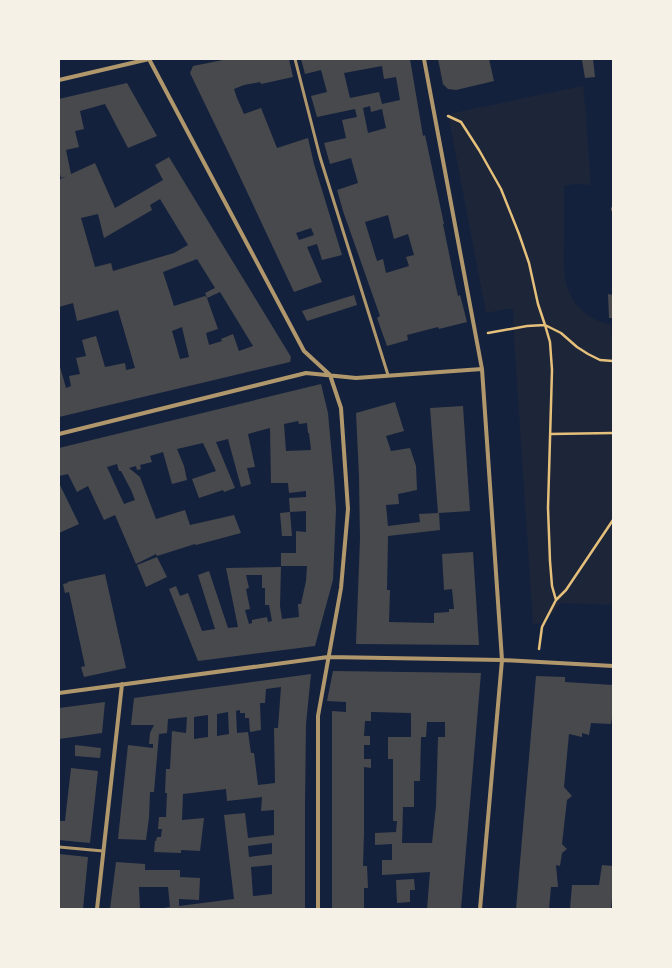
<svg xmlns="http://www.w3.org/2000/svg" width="672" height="968" viewBox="0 0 672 968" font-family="'Space Grotesk',sans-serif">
<rect width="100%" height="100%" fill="#14213d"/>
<path fill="#1d2539" d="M583,86L587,122L586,123L591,185L575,184L564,186C564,204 564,223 564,241C564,250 563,259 564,268C565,298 582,318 611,325L613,353V605L561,603L544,623L533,624L514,337L513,308L486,313L448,114Z"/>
<path fill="#48494c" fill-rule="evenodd" d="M228,59H289L293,77L261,84L260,82L244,85L234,89L237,98L244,114L261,108L277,148L308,138L314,164L342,255L322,260L317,244L307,247L322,282L294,292L233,162L190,73L193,66ZM311,228L314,235L299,240L296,233Z
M301,59H410L423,136L425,135L444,224H443L453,273L458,296L460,295L467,322L439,329L438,327L407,335L408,340L387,346L377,318L380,316L343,211L337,190L358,183L351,158L330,164L324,143L346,138L342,120L357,117L355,109L317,117L311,96L327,92L321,70L305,74ZM382,66L384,79L396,77L400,100L382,104L379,92L350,98L344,73ZM370,106L371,112L382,109L386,128L368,133L363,108ZM388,215L394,239L408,234L414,255L406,257L409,266L386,273L383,259L377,261L365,222Z
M438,59H489L494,81L456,90L448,89L443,84Z
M593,59L595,77L585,78L582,60Z
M127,83L157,136L128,148L105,104L80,111L84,129L75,131L79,147L66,150L71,174L95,163L115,208L163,180L155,165L169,157L291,357L290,362L59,417V363L66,388L71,386L69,376L80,374L76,358L86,356L82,340L96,336L105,367L125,363L126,370L135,368L118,310L77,321L73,303L59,307V180L66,176L61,178L59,170V99ZM160,199L188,245L174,253L113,271L111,263L95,267L81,218L98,214L104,238L152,210L150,205ZM197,259L215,288L205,293L207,298L205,296L174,306L163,272ZM220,292L253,346L239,351L233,334L221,339L222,341L209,345L206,333L218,329L207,298ZM182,327L189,357L180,359L172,331Z
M608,294L613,295V318H609Z
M354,295L357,305L307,321L302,311Z
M321,384L328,413L334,479L336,509L333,580L315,646L198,661L169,589L176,586L180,596L188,593L202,631L215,629L198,575L209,571L228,628L238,627L226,568L281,567L280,606L282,619L299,617L298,604H301L306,581L307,566H281V553H296V531L306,532V511L290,512L289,498L306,497V491L289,493L288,483H271L270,428L248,434L255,467L247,468L251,484L241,487L228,439L216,442L235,488L224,492L223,490L199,498L192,479L216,471L203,443L177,449L184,466L187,480L172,484L163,452L150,456L152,462L140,465L141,469L137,470L136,466L129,468L140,477L156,519L185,510L190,525L234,515L241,533L196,545L195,544L157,556L156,554L136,564L115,515L104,520L88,486L77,492L68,474L59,476V448ZM298,421L299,424L307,423L308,433H309L311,450L286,451L284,424ZM117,464L119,471H121L131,490L135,500L124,504L107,467ZM246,575H262V588H265V605H269L272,621L268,622L267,617L252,620V623L249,624L245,610L250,609L246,589L249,588Z
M395,402L404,431L386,436L391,451L410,448L416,466L417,490L398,494L399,504L386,505L388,526L420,522L419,514L438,513L430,408L463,406L470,511L439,513L440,530L388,536L387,590H390L389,622L434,623V613L449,612V609H454L452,589L444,590L442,554L473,552L479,645L356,644L360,539L359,476L356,413Z
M59,483L79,524L59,533Z
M290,512L292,536H282L280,513Z
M157,557L167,577L146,587L137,565Z
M105,574L126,668L84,677L81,667L85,666L74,615L69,592L65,593L63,584L68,583L67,582Z
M333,671L481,673L461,909H427L430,872L382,875V860H392V844L375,845V833L396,832L397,821H393V759H388V737H411V713L371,712V721H365L364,736H370V745H364V759H371V768L364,767V833L363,866H367L368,888H364V909H332V711L346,712V702L327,701ZM427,722H445V737H438L436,806L432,843H402L403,807H414V781H420L421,737H426Z
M311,674L306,724L305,805V909H164V908L170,907L168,887H139L140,909H110L116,862L145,864V870H180V877L200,878L199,900L179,899V906L234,899L224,815L245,813L248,838L274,835V810L261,811L262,797L227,801L226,789L183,794L182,820L204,818L200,851L181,850V853L154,852L155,841H156L157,837H161L162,829H158L159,817H166L167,793H165L166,769H170L172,731L186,733L187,717L168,719L167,733L159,734L154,792H150L149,818L146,840L118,839L128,745L153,748V744H149L150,733L154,725H131L134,698ZM281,687L278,728H274L275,783L258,785L254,753H251L248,732L237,733L236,711L240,710V713H245V718H249L250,732L261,730L260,703H265L266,689ZM228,712L229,734L217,736V714ZM208,715V737L194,739V717ZM272,843V854L249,857L248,846ZM272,865V894L253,896L251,867Z
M536,676L565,677V682L613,685V712L611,724L591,723L589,735L582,733V737L569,734L564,787L572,796L567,800L562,844L567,849L562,853L560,866L556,865L558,887H551L549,909H516Z
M105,702L102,733L59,739V708Z
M75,745L101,748L100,758L75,756Z
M71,768L98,771L90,843L59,840V821H65Z
M59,854L88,857L83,909H59Z
M602,865L613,866V888L611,909H570L572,885H599Z
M414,879L415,890H410V902L397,903L396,880Z"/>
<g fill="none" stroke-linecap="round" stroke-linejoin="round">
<path stroke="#e5c07b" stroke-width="2.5" d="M448,116L461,122L479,150L501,189L519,234L529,263L538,304L545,325L561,333L577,347L588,354L600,360L613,361
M488,333L527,326L545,325L550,342L552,370L548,508L550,561L552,586L556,600L542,627L539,649
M550,434L613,433
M556,600L566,590L613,520"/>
<path stroke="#b1986c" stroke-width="3" d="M295,59L320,157L388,375
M613,208V210
M59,847L103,851"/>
<path stroke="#b1986c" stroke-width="4" d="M424,59L482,369L502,660L480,909
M59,80L149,59L304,351L330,375L341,408L348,509L341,588L318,716V909
M59,434L306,373L356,378L482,369
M59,693L328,657L502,660L613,666
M97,909L122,684"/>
</g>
<rect width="672" height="968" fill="none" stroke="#f6f1e7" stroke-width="120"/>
</svg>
